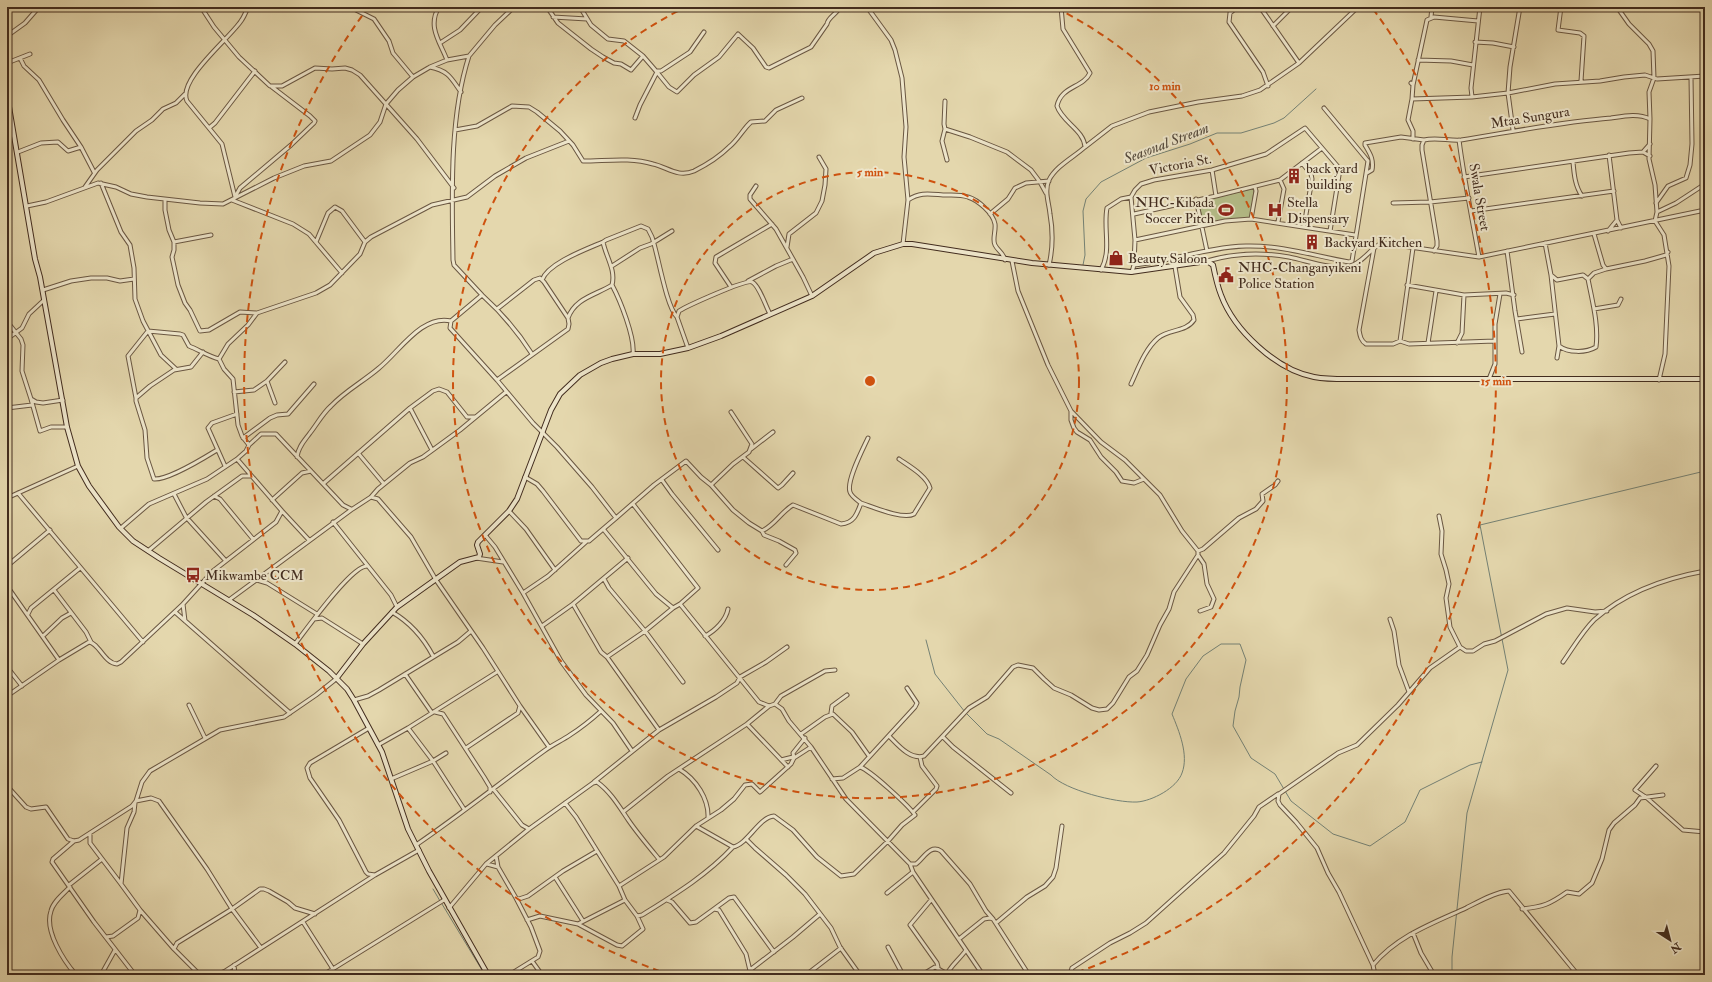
<svg xmlns="http://www.w3.org/2000/svg" width="1712" height="982" viewBox="0 0 1712 982" font-family="'IM FELL Double Pica',serif">
<rect width="100%" height="100%" fill="#e4d7ad"/>
<filter id="stains"><feTurbulence type="fractalNoise" baseFrequency=".005" numOctaves="4"/><feColorMatrix values="0 0 0 0 .2 0 0 0 0 .09 0 0 0 0 .02 0 0 0 .5 -.17"/></filter>
<radialGradient id="worn" r=".72"><stop offset=".6" stop-color="#630" stop-opacity="0"/><stop offset="1" stop-color="#630" stop-opacity=".3"/></radialGradient>
<path fill="#b5be89" stroke="#7c7554" d="M1251,189L1254,190L1251,215L1249,218L1206,223L1203,222L1199,205L1201,201Z"/>
<g fill="none" stroke-linecap="round" stroke-linejoin="round">
<path stroke="#748174" stroke-width="1" d="M1083,265L1085,255L1083,211L1086,199L1101,182L1146,158L1190,144L1217,133H1241L1274,123L1284,118L1316,89
M926,640L935,674L965,712L987,734L999,739L1051,775C1065,790 1116,803 1137,802C1152,801 1177,788 1182,773C1189,755 1179,731 1172,714L1186,679L1203,656L1221,644H1240L1246,660L1240,687L1239,697L1235,711L1233,726L1251,758L1275,774L1291,801L1333,834L1370,846L1405,822L1420,790L1470,765L1482,762
M433,889L440,901
M442,904L485,975
M1452,975V957L1467,813L1508,670L1480,525L1705,471"/>
<g stroke="#6a5742" stroke-width="5">
<path id="street" d="M201,7L214,27L239,57L270,86H282L315,68L332,69L345,68L352,70L360,75L417,139L454,188
M355,7L356,10L374,19L389,41L393,53L413,77
M439,7C427,26 440,42 447,60
M547,7L558,23L591,49L603,57L614,63L621,64L631,70L643,56
M580,7L591,25L608,39L624,41L643,56L656,71H661L690,52L704,32
M867,7L891,40L895,50L902,78L906,127L904,157L908,200L903,244
M1237,7L1230,13L1229,22L1263,72L1268,86
M1260,7L1299,63
M1561,7L1558,30L1580,33L1584,36L1581,81
M1617,7L1629,24L1649,44L1653,51L1654,78L1649,92L1650,119
M553,17L587,19
M1431,17L1432,7
M1273,26L1292,7
M7,36L25,23L39,7
M1475,42L1493,43L1514,47
M440,43L460,30L482,7
M469,56C449,118 452,195 453,260L454,265L482,295L451,321L450,328L497,380L533,423L557,447L592,487L616,518L654,485L686,461L701,477L711,485L733,464L749,452L752,444L731,412
M20,58L24,66L39,80L63,120L81,147L94,172
M1418,60L1451,61L1473,65
M7,63L30,54
M430,67C449,71 451,78 461,92
M656,71L669,87L677,92L694,75L719,57L738,34L753,48L766,67L769,68L811,47L827,24C828,17 837,14 840,7
M1411,83L1413,85L1412,99L1408,120L1413,131V139
M1413,85L1427,20L1434,17L1478,21
M1472,97L1471,88L1480,7
M1412,99L1472,97L1508,93L1555,84L1600,81L1624,77L1645,75L1657,79L1705,76
M945,101L944,124L945,129L942,141L947,160
M635,118L640,105L657,72
M209,128L215,123L255,71
M945,129L970,137L1007,152L1031,170L1040,182L1046,193
M455,130L477,126L512,106L529,107L537,112L560,131L573,145L583,161C606,161 630,157 653,164C667,167 678,178 694,171C706,165 720,156 729,147C738,140 743,129 751,122L765,121L776,110L802,98
M1513,130L1508,93L1510,67L1520,7
M1459,140C1464,179 1472,218 1479,257
M1085,147L1112,126L1149,112L1198,102L1242,96L1260,90L1299,63L1358,7
M18,152L41,143L58,142L68,151L81,147
M1643,152L1650,144
M1609,155L1617,220L1621,228
M1573,162C1574,174 1575,186 1582,196
M1302,163L1311,174L1312,179L1304,226
M1212,170L1216,196
M1367,173L1372,170C1374,159 1370,154 1365,145V143L1401,137L1424,140
M1464,177L1629,153L1643,152L1650,156
M101,183L121,232L130,245L134,268L135,299L143,321L161,355L176,369
M756,186L750,195V199L776,229L803,277L812,296
M85,187L97,170L136,131L152,120L163,109L176,103L185,94
M235,197L222,144L187,101C177,80 230,38 241,21C244,17 246,12 248,7
M235,197L240,188L291,145L314,123L315,121L310,116L272,87
M1196,199L1207,251
M165,200V210L169,230L174,242V250L172,257L178,285L185,303L190,310L200,331L209,330L240,312L256,313
M232,200L293,224L309,234L342,273
M908,200C920,192 929,194 943,195C951,195 960,194 968,197C978,200 993,213 995,224C996,231 992,240 995,245C998,251 1003,252 1005,260
M1393,203L1430,202L1469,198
M1656,203L1668,186L1686,178L1690,165L1692,144L1691,77
M27,206L46,202L98,183L116,187L131,194L147,197L200,203L223,204L274,178L304,166L331,161L370,135L380,122L386,104L398,90L413,77L430,67L447,60L469,56L495,25L514,7
M1471,211L1614,191
M1657,212L1676,203L1705,184
M990,214L1008,199L1015,188L1026,183L1049,181
M1134,214L1216,196L1280,180L1322,148
M1251,219L1256,191L1255,187
M1278,222L1284,189L1280,180
M1608,231L1617,220
M1594,234L1603,265L1606,269L1645,261L1666,255L1668,252
M1135,240L1225,221L1251,219L1355,235
M174,242L211,235
M316,242L328,213L335,207L342,211L365,242
M1545,243L1551,275L1557,280L1583,275L1588,279C1592,300 1599,325 1596,347C1586,353 1568,353 1559,346
M787,247L789,234L816,213L822,201L825,185L826,169L819,157
M1374,248L1359,330C1360,336 1361,341 1366,344H1393L1400,341
M1413,248L1400,341L1409,344L1495,341
M1434,251L1437,246V241L1422,150V145L1424,140C1436,137 1449,141 1461,140C1511,132 1560,122 1611,118C1624,116 1638,113 1650,119L1649,159L1655,185L1657,212L1655,221L1664,235L1669,266L1665,354L1659,380
M1507,251L1515,311L1522,352
M7,256L8,255
M1012,261L1018,291L1048,365L1071,411V420L1074,428L1077,432L1090,440L1101,457L1116,472L1122,481L1134,483L1144,479
M1207,261C1234,253 1262,252 1289,257C1309,261 1330,270 1350,266C1363,263 1370,248 1382,243L1479,257L1705,210
M1049,265C1053,248 1053,231 1050,214C1049,203 1044,191 1049,180C1056,166 1074,157 1085,147C1084,130 1062,122 1057,106C1061,86 1083,88 1090,73L1063,29L1061,7
M1134,265C1172,261 1208,247 1246,246C1281,245 1315,256 1349,262L1352,261L1368,161L1324,108
M612,266L640,248L651,244L672,231
M1101,270C1112,250 1103,229 1107,208L1121,199L1131,197
M1132,272L1134,265L1135,240L1131,197L1135,190L1141,184L1154,180L1212,170L1266,154L1305,128L1340,169L1330,231
M1551,275L1559,346L1557,358
M1588,279L1594,273L1606,269
M542,280C548,263 587,249 603,242
M748,281L776,266L793,259
M612,285C620,300 635,337 633,354
M1407,285L1464,295L1506,293L1514,295
M731,287L715,263L716,257L772,224
M43,290L71,281L91,278H107L120,281L134,279
M7,292L9,324L21,339L23,345L22,371L31,399L36,402L43,403L63,400
M482,295C502,313 518,332 532,354
M1594,309L1618,305L1621,299
M568,318C575,298 596,295 612,285C616,270 606,257 603,242L606,240L641,226L648,229L652,237C658,254 666,306 677,317
M1517,319L1555,314
M7,339L22,328L29,314L44,300
M1428,343L1436,291
M1457,343L1462,333L1464,295
M688,348L677,317L679,311C687,306 746,279 752,282C759,285 766,307 770,314
M203,352L191,367L174,370L150,386L136,398V401L145,430L147,458L154,479C169,480 204,458 217,450
M1489,379L1495,364V324L1500,294
M497,380L568,329L569,324L568,318L544,282L540,278L534,280L497,309
M267,381L275,403
M1131,384C1138,369 1145,349 1158,338C1169,329 1186,332 1194,320L1193,315L1180,297L1175,267
M234,392L254,390L267,381L285,362
M136,398L128,356L148,331L180,334L183,335L189,346C199,350 208,356 219,359
M31,399L40,431L51,427H67
M7,408L32,405
M410,408L432,450
M1071,411L1101,442L1125,460L1160,495L1182,531L1198,551L1203,549L1239,518L1256,509L1263,501L1262,494L1275,485L1278,481
M243,438L270,418L277,415L288,414L314,384
M249,445L261,434H276L343,505L351,509
M751,449L773,432
M358,453L384,484
M297,457C298,447 305,440 310,433C317,424 323,413 331,406C345,391 364,381 379,368C399,352 422,314 451,321
M743,457L778,488L782,485L793,473
M237,459L282,511L309,540
M225,466L208,428L212,423L237,414
M525,477L537,484L543,491L581,541H589L616,518
M662,480L672,494L718,550
M324,483L410,408L433,391L439,389L447,392L467,417H475
M711,485L733,510L749,523L762,531L764,535L779,541L795,550L796,553L786,565
M18,493L143,642
M174,494L186,517L225,560
M214,496L220,499L253,539
M371,497L378,489L410,463L423,457L460,430L506,392
M7,498L78,466
M272,500L302,473L311,471
M861,503C873,507 903,520 914,514L930,488C927,476 909,466 899,459
M633,504L698,588L680,604
M509,511L526,529L555,570
M333,522L391,595L397,607
M121,528L149,504L207,479L237,459L246,451L249,445L242,436L238,425L233,379L224,369L219,359L228,344L248,325L257,313L316,293L330,285L360,254L365,242L371,237L432,205L467,197L495,176L526,158L569,141
M604,530L656,594L673,608
M762,531C775,525 781,512 793,505L841,524C854,523 857,514 861,503C857,500 851,496 850,492C846,481 863,449 868,438
M485,535L495,547L523,593L561,661L586,695L613,723L632,751
M148,551L206,502L242,476H251
M1198,555L1204,564L1207,584L1214,599L1211,607L1200,611
M476,558L503,562
M7,566L50,530
M604,579L609,588L645,631L683,682
M257,580L267,583L317,614
M7,586L59,660
M54,590L86,632L91,642
M523,593L548,576L586,542
M229,600L351,510L371,497L378,499L411,537L436,580L483,648L520,706L518,713L466,748
M183,604L185,621
M573,604L601,652L607,657L659,730
M175,612L290,713
M392,612C411,623 423,637 433,656
M28,614L31,608L80,568
M314,619L322,618L363,644
M1390,619L1394,631L1399,665L1409,692
M542,626L573,604L628,558
M43,636L62,618L71,613
M705,636C715,631 726,620 728,609
M295,644C306,630 351,566 367,566
M1460,647L1466,651H1473L1484,644L1495,641L1546,614L1567,608L1595,612L1607,611
M607,657L645,631L673,608L680,604L759,702L769,706L775,704L782,709L789,721L811,747L846,799L910,864L913,872L983,975
M1563,662C1573,648 1582,632 1594,620C1624,593 1666,578 1705,571
M7,667L22,686
M405,674L432,713
M7,696L59,660L89,642C99,643 104,663 117,664L121,662L183,604L213,571L276,522L282,511
M354,700L368,696L379,690L458,642L471,631
M775,704L781,696L825,671L835,670
M189,705L205,738
M520,706L549,747
M435,712L443,714L484,777L490,787V792
M831,713L832,706L847,695
M747,724L788,767
M369,728L310,763L307,768L310,778L339,820L366,872L368,874L375,875
M408,728L433,761L464,809
M801,734L825,717L833,714L852,732L869,756
M889,736C898,745 910,760 924,756L969,708L987,697L1013,667L1018,665L1033,668L1044,679L1054,688L1071,695L1092,708L1099,710L1107,709L1113,703L1129,677L1137,671L1147,655L1160,625L1169,609L1174,592L1198,555V551
M943,737L953,747L1011,793
M378,745L408,728L497,672
M794,758L793,753L805,738
M781,760L793,757
M1656,766L1635,790L1647,798L1683,830L1705,832
M679,769C696,779 709,799 708,818
M391,779L433,761L446,753
M832,779L843,778L860,767L915,707L917,703L907,688
M594,782L659,730L716,697L737,683L740,677L766,662L787,647
M7,786L26,807L31,809L46,807L68,839L74,841L79,840L132,806L136,801L142,782L150,771L220,730L284,717L316,695L336,679
M494,790L522,825L529,829
M136,801L151,798L159,801L207,869L232,909L261,948
M135,803L134,812L127,828L121,884L140,910L174,949L200,975
M565,803L576,817L619,886L625,900L637,916L642,915C674,895 707,875 733,847
M623,812L668,776L747,724L769,706
M913,812L936,789L937,786L922,766L920,757
M696,826L733,847C748,844 759,817 774,816L793,830L817,857L841,876L854,874L888,841L902,825L915,815C909,806 870,770 860,767
M90,833V843L121,884
M746,839L755,848L786,875L805,894L831,928L840,947L860,975
M74,841L53,859L52,862L94,922L135,975
M416,845C460,815 501,782 544,751C552,745 561,741 570,735C581,728 591,720 601,711
M496,856L498,867
M487,864L498,867L516,898L519,899L528,896L563,871L597,851
M910,864H916C924,858 930,844 941,851L970,884L986,911L993,919
M555,877L583,921
M69,885L102,859
M619,886L664,857L696,826L721,810L734,799L745,785L752,784L760,792L791,764L794,758L811,747
M70,887C63,894 53,902 51,911C44,931 64,961 76,975
M887,893L913,872
M667,900L672,902L690,923L696,922L714,909L719,910L746,954L751,975
M931,900L910,925L937,963L938,967
M449,908L486,864L529,829L593,783L597,782C611,792 620,808 629,821C638,834 649,847 659,859
M714,909L729,898L734,897L774,952
M1522,909C1543,907 1550,904 1567,892L1579,894L1592,883L1602,859L1609,830L1614,823L1635,805L1640,798L1663,795
M527,920L540,916L578,924L617,945L622,946L643,929L637,916
M303,922L333,969
M996,923L1027,897L1045,886L1053,877L1056,868L1062,826
M578,924L625,900
M1413,933L1421,953L1434,975
M106,937L113,936L138,918L140,910
M959,939L984,919L990,918L993,919L1029,975
M888,947L903,975
M174,949L177,943L232,909L260,889H264L269,891L288,902L295,908L315,914
M532,961L542,975
M234,965L235,975
M1373,965C1397,936 1433,923 1466,908C1478,902 1495,892 1509,891L1578,975
M750,970L793,937L820,914
M223,972L232,975
M101,975L115,950
M219,975L375,875L419,850
M323,975L444,900
M509,975L538,957L540,951L531,927L516,898
M806,975L841,948
M922,975L935,967L947,974
M947,975C948,968 961,958 966,950
M1064,975L1070,972
M1070,975L1072,968L1110,943L1130,933L1146,923L1224,853L1254,816L1259,807L1278,794
M1375,975L1373,965L1339,892L1328,873L1317,848L1296,822L1280,805L1278,801L1279,794L1338,753L1357,745L1398,705L1430,668L1460,647L1450,627L1446,598L1449,584L1446,570L1441,554L1442,531L1439,516"/>
</g>
<g stroke="#422c1e" stroke-width="6">
<path id="secondary" d="M7,95L35,259L40,277L67,427L78,466L89,486L119,527L133,541L159,558L253,615L295,644L329,671L347,689L354,700L382,752L408,829L429,871L488,975
M336,679L363,644L397,607L460,562L479,557L480,554L477,545L478,542L509,511L517,499L551,410L560,394L580,375L601,363L612,359L633,354H660L688,348L721,336L812,296L874,253L903,244H912L1032,263L1131,272L1207,261L1213,265C1215,275 1217,285 1221,295C1234,330 1276,370 1314,377C1330,380 1347,379 1363,379H1705"/>
</g>
<use href="#street" stroke="#ede5ca" stroke-width="3"/>
<use href="#secondary" stroke="#ede5ca" stroke-width="4"/>
</g>
<g fill="none" stroke="#cf520f" stroke-width="2" stroke-dasharray="7 5">
<circle cx="870" cy="381" r="209"/>
<path d="M1056 8A417 417 0 1 1 684 8"/>
<path d="M671 975A626 626 0 0 1 367 9M1373 9A626 626 0 0 1 1069 975"/>
</g>
<defs>
<g id="building-bare" transform="scale(1.2)"><path d="M-4-6H4V6H1V3H-1V6H-4ZM-2.5-4.3h1.7v1.8h-1.7ZM.8-4.3h1.7v1.8H.8ZM-2.5-1h1.7V.8h-1.7ZM.8-1h1.7V.8H.8Z" fill="#8f2418" stroke="#ede5ca" stroke-width="2.5" paint-order="stroke"/></g>
<g id="stadium-bare" transform="scale(1.2)"><path d="M0-5a6.5 5 0 1 0 0 10a6.5 5 0 1 0 0-10ZM-3.5-1.8h7v3.6h-7Z" fill="#8f2418" stroke="#ede5ca" stroke-width="2.5" paint-order="stroke"/></g>
<g id="hospital-bare" transform="scale(1.2)"><path d="M-5-5h3v3.5h4V-5h3V5h-3V1.5h-4V5h-3Z" fill="#8f2418" stroke="#ede5ca" stroke-width="2.5" paint-order="stroke"/></g>
<g id="shop-bare" transform="scale(1.2)"><path d="M-5-2.5h2.3a2.7 3.5 0 0 1 5.4 0H5L5.5 6h-11ZM-1.5-2.5h3a1.5 2.3 0 0 0-3 0Z" fill="#8f2418" stroke="#ede5ca" stroke-width="2.5" paint-order="stroke"/></g>
<g id="civic-bare" transform="scale(1.2)"><path d="M-.6-6.5H3V-4.5H.6V-3L4-1V1h2V6H-6V1h2V-1L-.6-3ZM-1.2 2.5V6h2.4V2.5Z" fill="#8f2418" stroke="#ede5ca" stroke-width="2.5" paint-order="stroke"/></g>
<g id="bus-bare" transform="scale(1.2)"><path d="M-5-6H5V4H4V6H2V4H-2V6H-4V4H-5ZM-3.5-4V0h7V-4ZM-3.5 1.2v1.5H-2V1.2ZM2 1.2v1.5H3.5V1.2Z" fill="#8f2418" stroke="#ede5ca" stroke-width="2.5" paint-order="stroke"/></g>
</defs>
<g fill-rule="evenodd">
<use href="#building-bare" x="1294" y="176"/>
<use href="#stadium-bare" x="1226" y="210"/>
<use href="#hospital-bare" x="1275" y="210"/>
<use href="#building-bare" x="1312" y="242"/>
<use href="#shop-bare" x="1116" y="258"/>
<use href="#civic-bare" x="1226" y="275"/>
<use href="#bus-bare" x="193" y="575"/>
</g>
<g text-anchor="middle" stroke-width="4" stroke-linejoin="round" paint-order="stroke">
<g font-size="14" fill="#422c1e" stroke="#ede5ca">
<text transform="translate(1530 117) rotate(-9)" y="5">Mtaa Sungura</text>
<text transform="translate(1180 164) rotate(-11)" y="5">Victoria St.</text>
<text transform="translate(1480 197) rotate(80)" y="5">Swala Street</text>
</g>
<g font-size="14" fill="#422c1e" stroke="#ede5ca" text-anchor="start">
<text x="1306" y="173">back yard<tspan x="1306" dy="16">building</tspan></text>
<text x="1214" y="207" text-anchor="end">NHC-Kibada<tspan x="1214" dy="16">Soccer Pitch</tspan></text>
<text x="1287" y="207">Stella<tspan x="1287" dy="16">Dispensary</tspan></text>
<text x="1324" y="247">Backyard Kitchen</text>
<text x="1128" y="263">Beauty Saloon</text>
<text x="1238" y="272">NHC-Changanyikeni<tspan x="1238" dy="16">Police Station</tspan></text>
<text x="205" y="580">Mikwambe CCM</text>
</g>
<g font-size="15" font-style="italic" fill="#53483b" stroke="#ede5ca">
<text transform="translate(1166 143) rotate(-21)" y="5">Seasonal Stream</text>
</g>
</g>
<circle cx="870" cy="381" r="6" fill="#cf520f" stroke="#ede5ca" stroke-width="2"/>
<g font-size="12" text-anchor="middle" font-weight="bold" fill="#cf520f" stroke="#ede5ca" stroke-width="4" stroke-linejoin="round" paint-order="stroke">
<text x="1165" y="90">10 min</text>
<text x="870" y="176">5 min</text>
<text x="1496" y="385">15 min</text>
</g>
<rect width="1712" height="982" fill="none" stroke="#e4d7ad" stroke-width="24"/>
<rect x="8" y="8" width="1696" height="966" fill="none" stroke="#422c1e" stroke-width="2"/>
<rect x="12" y="12" width="1688" height="958" fill="none" stroke="#422c1e"/>
<g transform="translate(1670 940) rotate(144)" stroke="#ede5ca" stroke-width="3" paint-order="stroke">
<path d="M0-3L7 15L0 10L-7 15Z" fill="#422c1e"/>
<text y="-6" font-size="11" font-weight="bold" text-anchor="middle" fill="#422c1e">N</text>
</g>
<rect width="100%" height="100%" filter="url(#stains)"/>
<rect width="100%" height="100%" fill="url(#worn)"/>
</svg>
